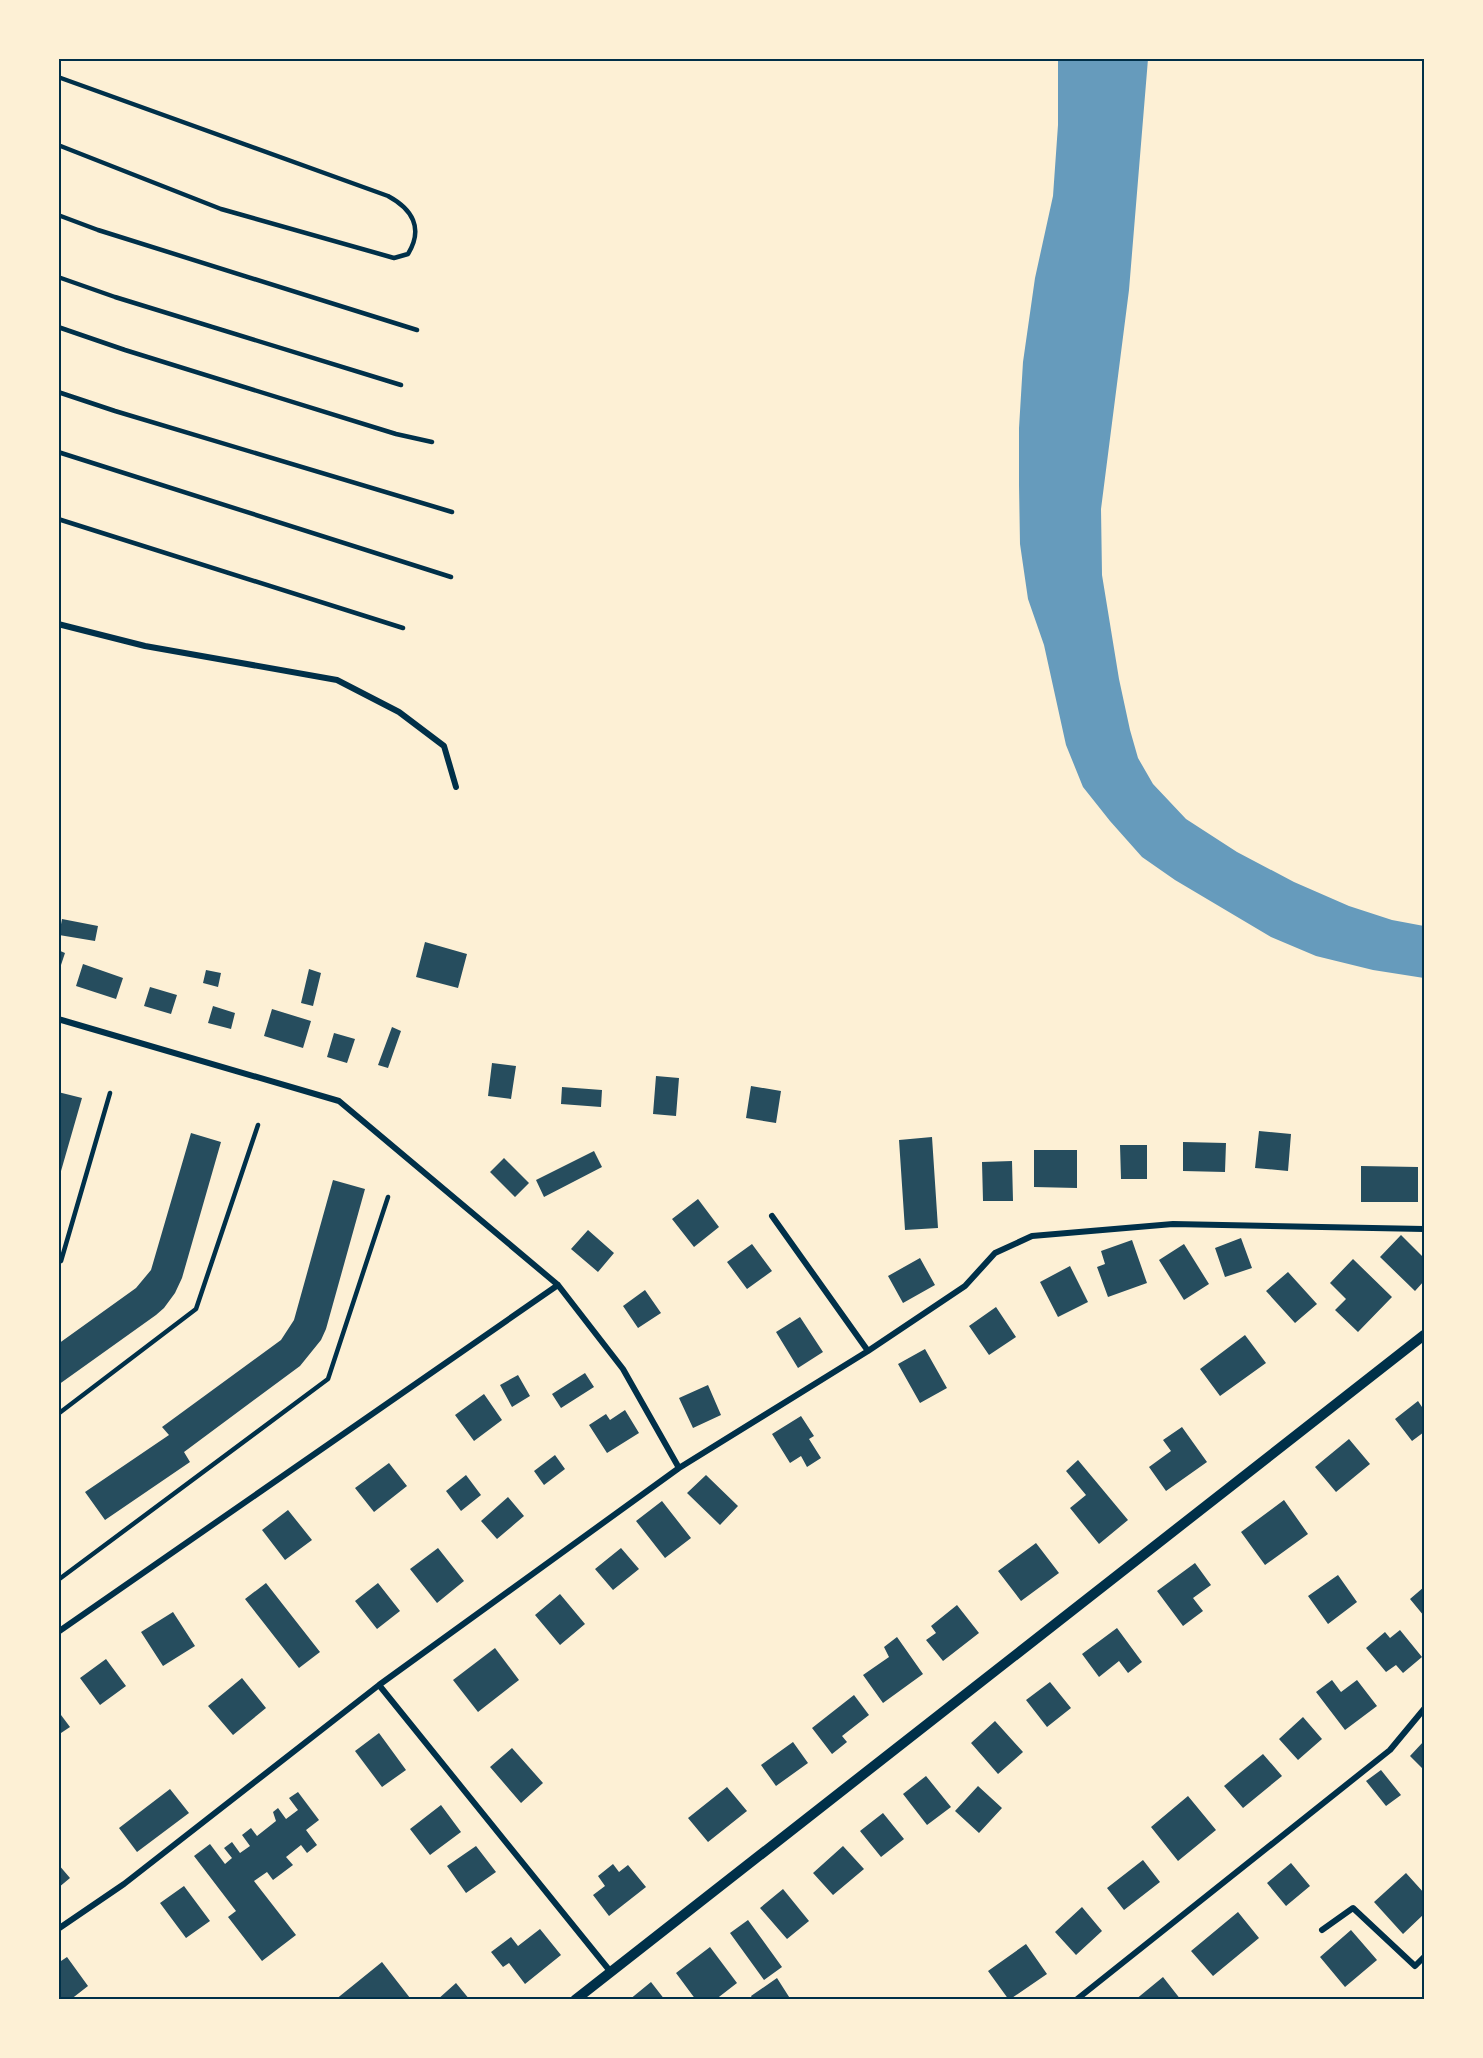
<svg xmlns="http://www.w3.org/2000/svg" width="1483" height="2058" viewBox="0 0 1483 2058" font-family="'PT Sans Narrow',sans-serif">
<rect width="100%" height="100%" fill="#fdf0d5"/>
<path fill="#669bbc" d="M1058,59H1148L1129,290L1101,509L1102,575L1119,679L1130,730L1138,758L1153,784L1186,819L1237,852L1294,882L1349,906L1392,920L1424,926V978L1373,970L1316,956L1271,937L1175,880L1142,857L1110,821L1083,787L1066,745L1044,645L1028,599L1020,544L1019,485V428L1023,362L1035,278L1053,196L1058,125Z"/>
<path fill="#264d5e" d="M62,919L98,926L95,941L59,935Z
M425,942L467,954L458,988L416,977Z
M58,950L65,953L59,971H58Z
M83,964L123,978L116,999L76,986Z
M309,969L321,973L313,1006L301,1003Z
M206,970L221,973L218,987L203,983Z
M150,987L177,995L171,1014L144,1006Z
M213,1006L235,1013L231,1029L208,1023Z
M272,1009L311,1021L303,1048L264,1036Z
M392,1027L401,1031L388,1068L378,1065Z
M334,1033L355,1039L347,1063L327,1057Z
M492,1063L516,1066L511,1099L488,1096Z
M656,1076L679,1078L676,1116L653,1114Z
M751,1086L781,1091L776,1123L746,1118Z
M562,1087L602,1090L601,1107L561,1104Z
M58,1092L82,1098L59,1178H58Z
M1259,1131L1291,1134L1288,1171L1255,1168Z
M191,1133L221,1142L182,1278L175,1293L164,1308L156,1315L58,1385V1344L136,1288L151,1270Z
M932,1137L938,1228L905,1230L899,1140Z
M1183,1142L1226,1143L1225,1172L1183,1171Z
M1120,1145H1147V1179H1121Z
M1034,1150H1077V1188L1034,1187Z
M594,1151L602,1167L544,1197L536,1180Z
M504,1158L529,1183L515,1197L490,1172Z
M1012,1161L1013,1201H983L982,1162Z
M1361,1166L1418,1167V1202H1361Z
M333,1180L365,1189L326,1329L321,1340L300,1366L184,1452L190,1462L105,1520L85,1492L169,1435L162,1427L281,1340L294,1320Z
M698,1199L719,1227L694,1247L672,1219Z
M588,1230L614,1253L598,1272L571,1249Z
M1401,1235L1424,1258V1281L1415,1291L1380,1257Z
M1241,1238L1252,1268L1225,1277L1215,1248Z
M1132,1240L1147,1283L1108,1297L1097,1267L1105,1264L1101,1251Z
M752,1244L772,1271L747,1289L727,1262Z
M1184,1244L1209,1284L1184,1300L1159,1260Z
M920,1258L935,1285L903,1303L888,1276Z
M1353,1259L1392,1297L1358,1332L1335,1310L1346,1299L1330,1283Z
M1070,1266L1088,1302L1058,1317L1040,1282Z
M1288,1272L1317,1304L1295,1323L1266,1291Z
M645,1290L661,1313L638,1328L623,1306Z
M996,1307L1016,1337L989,1355L969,1326Z
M800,1317L823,1352L798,1368L776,1332Z
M1245,1335L1266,1363L1220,1396L1200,1369Z
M925,1349L947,1388L920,1403L898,1364Z
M585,1373L594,1387L561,1408L552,1394Z
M518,1375L530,1396L512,1407L500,1385Z
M708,1385L721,1415L693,1428L679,1398Z
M484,1394L502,1420L474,1441L455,1415Z
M1418,1401L1424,1410V1432L1412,1441L1395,1419Z
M625,1410L639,1433L607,1453L589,1425L606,1414L610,1420Z
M801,1416L814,1436L809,1439L821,1458L807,1467L801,1456L790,1463L772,1434Z
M1182,1427L1207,1462L1166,1491L1149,1467L1171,1451L1163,1440Z
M1349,1439L1370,1464L1336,1492L1315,1467Z
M555,1455L565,1469L544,1485L534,1471Z
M1078,1460L1128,1520L1099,1544L1070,1508L1086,1495L1066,1471Z
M389,1463L407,1486L374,1512L355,1488Z
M466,1475L481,1495L461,1511L446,1491Z
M706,1475L738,1506L720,1525L687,1493Z
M508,1497L524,1516L497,1539L481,1521Z
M1284,1500L1308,1534L1265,1565L1241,1532Z
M662,1501L691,1538L665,1558L636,1521Z
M288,1510L312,1540L285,1560L262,1530Z
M1036,1543L1059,1573L1021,1601L998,1571Z
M438,1548L464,1581L437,1603L410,1569Z
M621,1548L639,1569L613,1590L595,1569Z
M1195,1563L1211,1585L1193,1598L1203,1611L1183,1626L1157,1591Z
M1338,1575L1357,1602L1328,1624L1308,1596Z
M266,1583L320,1652L299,1668L245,1599Z
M378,1583L400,1611L377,1629L355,1601Z
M1424,1587V1616L1410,1599Z
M560,1594L585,1624L560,1645L535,1615Z
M957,1605L979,1633L943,1661L926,1640L936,1633L931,1626Z
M173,1612L195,1646L163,1666L141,1632Z
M1117,1628L1142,1662L1128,1673L1119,1661L1099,1677L1082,1654Z
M1400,1630L1422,1657L1403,1673L1396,1665L1386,1672L1366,1648L1385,1632L1390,1638Z
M897,1637L923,1674L883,1703L863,1675L889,1657L884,1647Z
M495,1648L519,1680L478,1712L453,1680Z
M106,1659L126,1686L100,1705L80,1678Z
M242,1678L266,1708L233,1735L208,1706Z
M1332,1680L1341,1692L1357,1680L1377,1706L1345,1730L1316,1692Z
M1050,1682L1071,1708L1047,1727L1026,1700Z
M854,1695L869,1715L842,1736L847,1742L832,1754L812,1728Z
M58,1711L70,1727L58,1735Z
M1303,1717L1322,1739L1298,1760L1279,1739Z
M995,1721L1023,1752L998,1774L971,1743Z
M379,1733L406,1770L382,1787L355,1751Z
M1424,1741V1770L1410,1756Z
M793,1742L808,1763L776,1786L761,1765Z
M512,1748L543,1783L521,1803L490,1767Z
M1263,1754L1282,1776L1243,1808L1224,1786Z
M1381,1770L1401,1795L1386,1806L1366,1781Z
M926,1776L951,1807L927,1825L903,1794Z
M978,1786L1002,1808L979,1833L955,1811Z
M727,1787L747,1811L708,1842L688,1818Z
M170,1789L189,1813L137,1852L119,1828Z
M298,1792L319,1820L306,1830L317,1845L307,1853L301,1845L286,1857L293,1865L273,1880L267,1872L254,1881L296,1935L262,1961L228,1917L236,1911L194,1856L210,1844L225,1864L232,1858L224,1848L232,1842L240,1853L250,1846L242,1835L251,1828L257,1836L276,1821L273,1812L278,1808L286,1819L298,1810L289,1798Z
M1188,1796L1216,1830L1178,1861L1151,1827Z
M441,1805L461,1832L430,1855L410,1829Z
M883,1813L904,1839L881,1857L860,1831Z
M476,1846L496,1872L466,1893L447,1866Z
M843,1846L864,1869L833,1895L813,1873Z
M1143,1860L1160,1882L1124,1910L1107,1888Z
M1291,1863L1310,1886L1286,1906L1267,1883Z
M58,1864L70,1878L58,1888Z
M613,1864L619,1872L628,1865L646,1887L609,1916L593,1895L605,1886L598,1876Z
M1406,1873L1424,1893V1914L1403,1934L1374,1902Z
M184,1886L210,1921L186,1938L160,1903Z
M783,1889L809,1921L787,1939L760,1908Z
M1082,1907L1102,1931L1076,1955L1055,1932Z
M1238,1912L1259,1938L1213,1976L1191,1951Z
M748,1920L782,1967L764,1980L730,1933Z
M540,1929L561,1955L525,1984L509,1963L503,1967L491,1952L511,1937L518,1946Z
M1351,1930L1377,1960L1345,1987L1320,1957Z
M1026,1944L1047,1974L1009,2000L988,1971Z
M710,1947L737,1983L715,2000H696L676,1973Z
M67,1957L88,1986L70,2000H58V1963Z
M382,1962L410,1998L407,2000H335Z
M1163,1977L1181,2000H1135Z
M777,1978L791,2000H753L751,1996Z
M651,1982L665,2000H629Z
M456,1983L470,2000H437Z"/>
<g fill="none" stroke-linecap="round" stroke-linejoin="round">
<path stroke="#003049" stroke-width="4.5" d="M58,77L388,196C412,209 424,228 408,254L394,258L221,209L58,145
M58,215L98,230L417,330
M58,277L115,297L401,385
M58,327L125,350L396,434L432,442
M58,392L115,411L452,512
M58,452L451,577
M58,519L403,628
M58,1263L61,1261L110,1093
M58,1414L196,1309L258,1125
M58,1580L328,1379L388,1197"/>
<path stroke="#003049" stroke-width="6" d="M58,624L145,646L337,680L399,712L444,746L456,787
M58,1019L339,1101L558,1285L623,1369L679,1468
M772,1216L868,1351
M58,1632L558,1285
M379,1685L610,1971
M58,1929L124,1884L379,1685L679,1468L868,1351L965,1286L995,1253L1032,1236L1173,1224L1424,1229
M1322,1930L1353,1908L1415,1966L1424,1957
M1076,2000L1390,1750L1424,1709"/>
<path stroke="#003049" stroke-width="10" d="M575,2000L1424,1335"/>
</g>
<rect width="1483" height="2058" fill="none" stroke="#fdf0d5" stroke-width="120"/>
<rect x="60" y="60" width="1363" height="1938" fill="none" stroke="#003049" stroke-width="2"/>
</svg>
